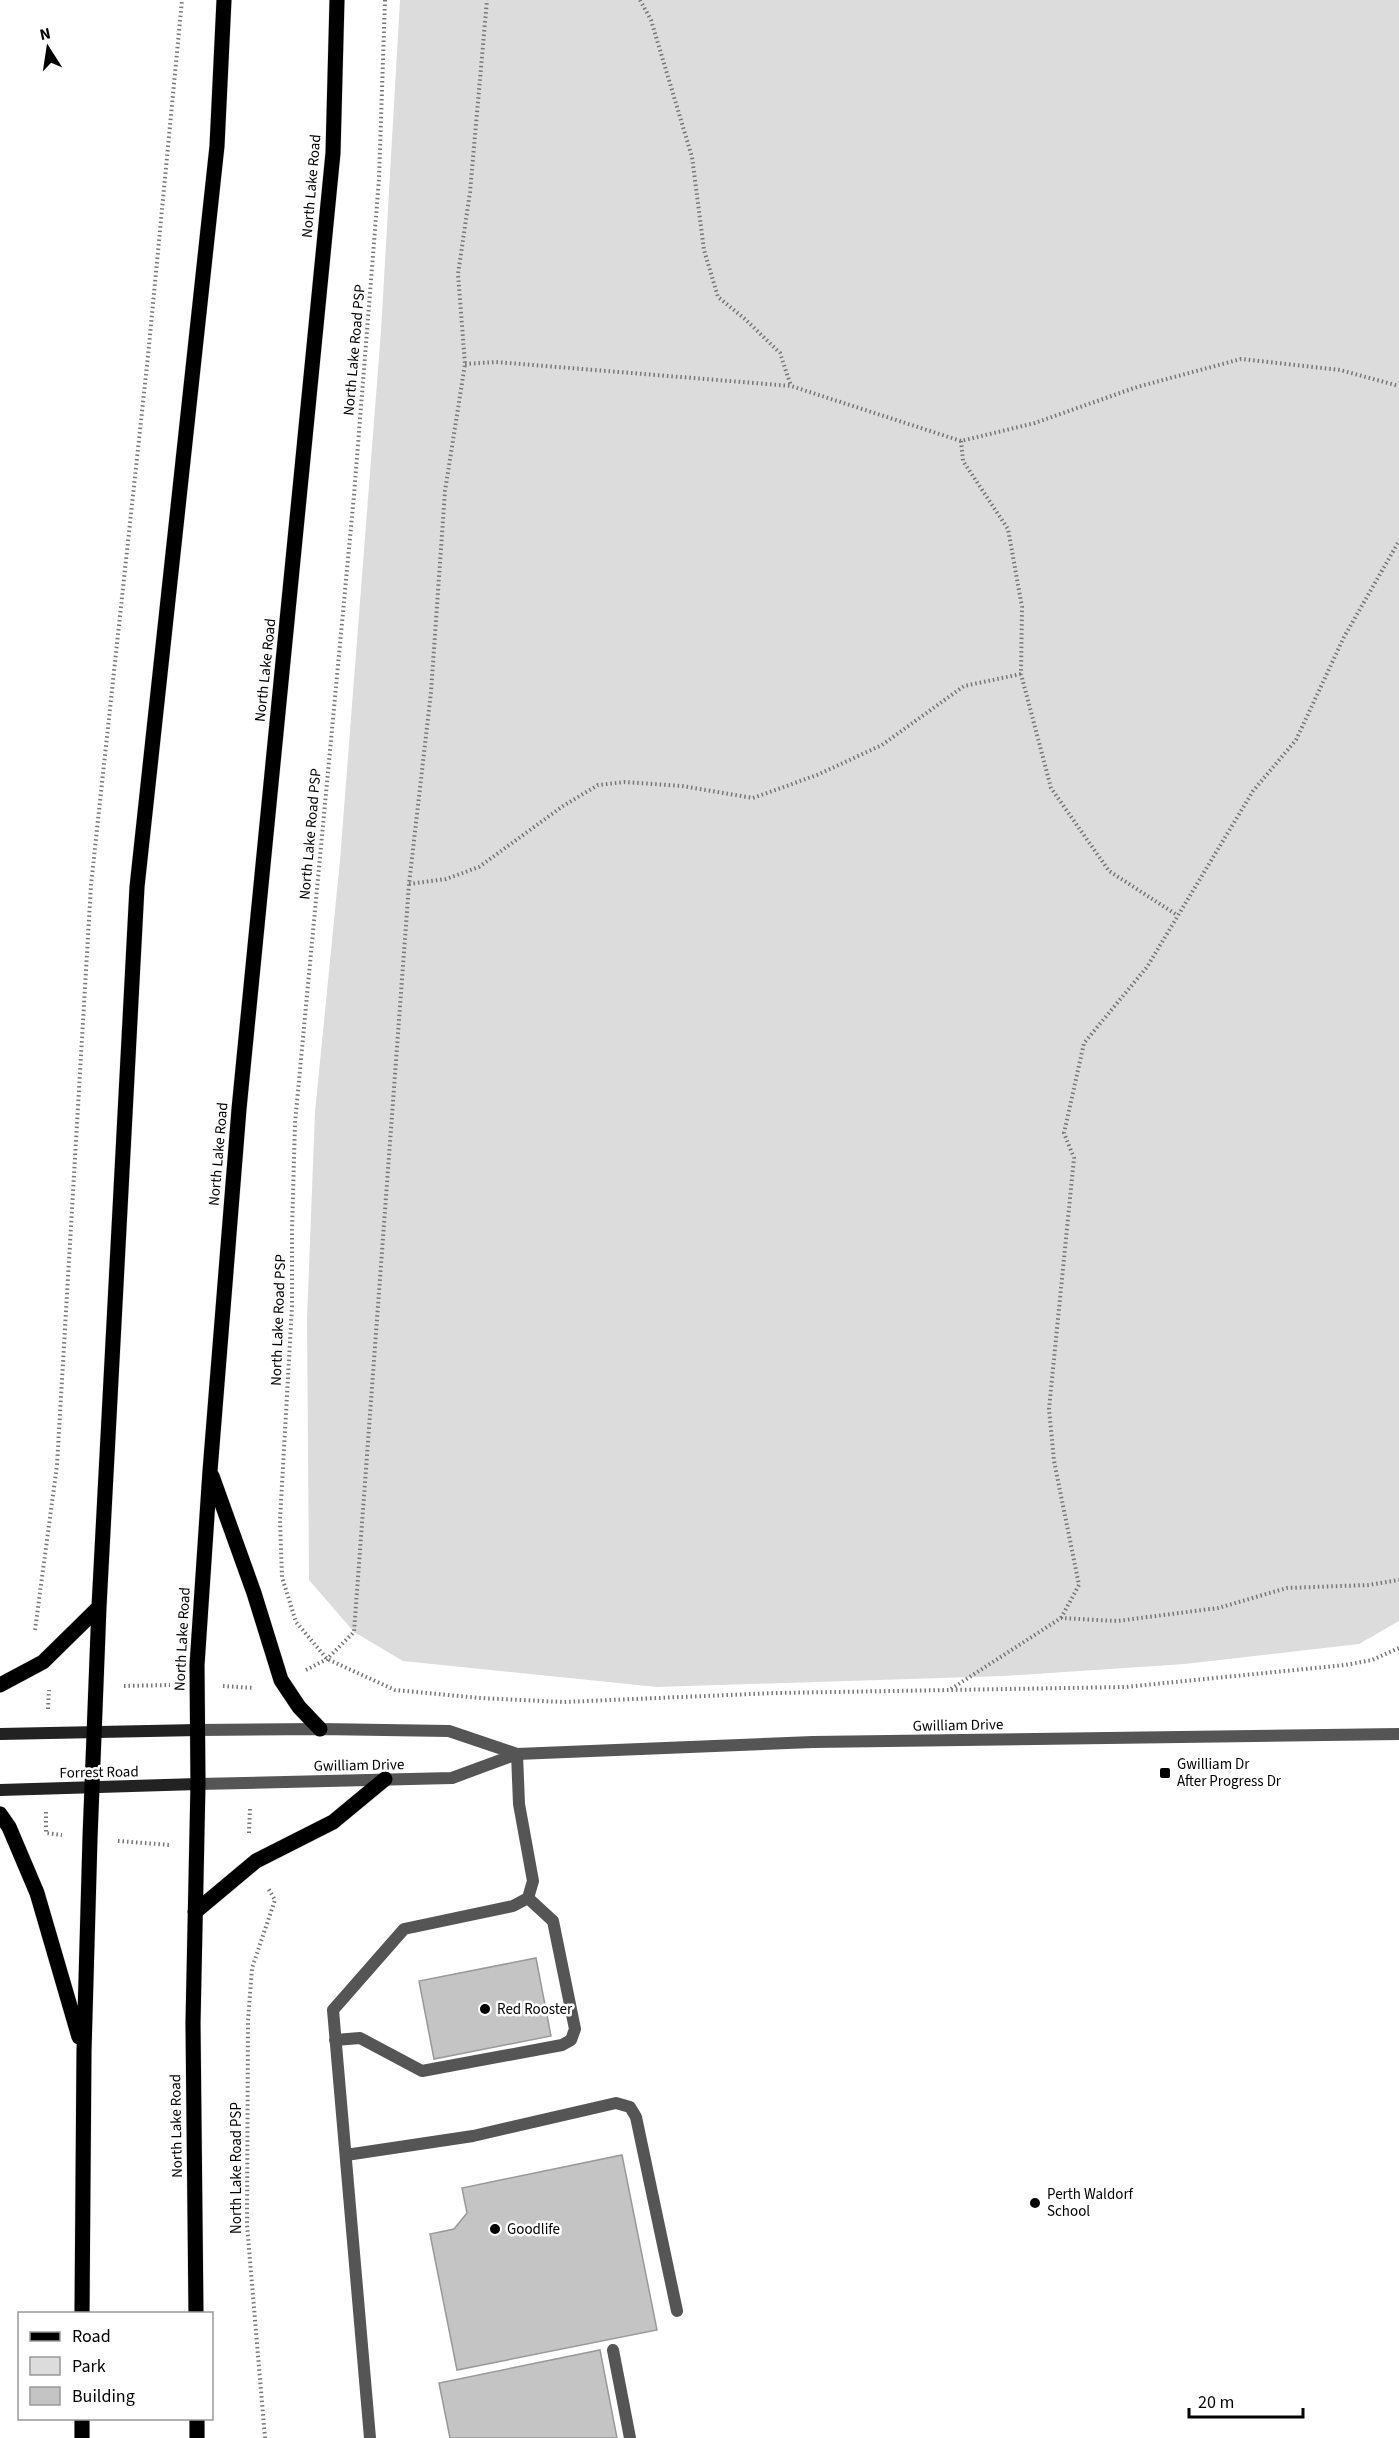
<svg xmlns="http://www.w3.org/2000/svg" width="1399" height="2438" viewBox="0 0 1399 2438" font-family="'Source Sans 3',sans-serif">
<rect width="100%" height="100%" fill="#fff"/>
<path fill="#dcdcdc" d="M400,0H1399V1621L1359,1644L1185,1664L1004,1676L657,1687L403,1661L354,1632L309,1580L307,1319L315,1112L340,860L381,331Z"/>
<path fill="#c4c4c4" stroke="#999" stroke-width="1.5" d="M536,1958L551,2036L434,2059L419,1981Z
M622,2155L657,2330L457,2370L430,2234L454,2229L467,2213L462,2188Z
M600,2350L617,2438H450L439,2383Z"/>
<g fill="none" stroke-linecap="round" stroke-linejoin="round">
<g stroke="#dbdbdb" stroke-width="16">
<path id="primary" d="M212,1476L254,1593L281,1680L299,1707L320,1729
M0,1685L43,1662L99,1607
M0,1814L9,1827L37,1893L79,2037
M195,1912L256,1861L333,1822L385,1779
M82,2314L84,2051L90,1838L99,1607L137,887L217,146L224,0
M196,2314L193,2023L198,1784L197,1665L210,1471L239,1109L333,153L337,0
M197,2418V2438
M82,2438V2418"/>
</g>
<path stroke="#777" stroke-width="4" stroke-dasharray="1.5 3" stroke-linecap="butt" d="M385,0L379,179L354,495L295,1123L292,1230V1306L280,1520L282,1577L296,1622L327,1659L395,1690L480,1698L564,1702L775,1693L1125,1687L1345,1665L1372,1660L1399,1648
M640,0L651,20L692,157L704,250L718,297L745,319L780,353L791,386
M465,364L496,362L791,386L961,441L1035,423L1137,387L1241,359L1340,370L1399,386
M961,441L963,461L1008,529L1022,607L1021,674L1051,788L1109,871L1177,915
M409,884L446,879L479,867L563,806L598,785L625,782L682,786L753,798L817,775L882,745L964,686L1021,674
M1061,1618L1079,1585L1054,1461L1049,1409L1074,1158L1064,1133L1084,1043L1147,967L1253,791L1296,740L1344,637L1399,541
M35,1630L57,1465L91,885L148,356L182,0
M306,1670L327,1659L354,1632L409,884L431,692L445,491L465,364L458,274L470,192L487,0
M124,1686L170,1685
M223,1686L254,1688
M951,1689L1061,1618L1117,1621L1218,1608L1287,1588L1368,1585L1399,1580
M48,1709L49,1690
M46,1812V1833L62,1835
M249,1833L250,1808
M118,1841L170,1845
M265,2438L247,2225L248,2021L252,1968L275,1900L268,1888"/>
<path stroke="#555" stroke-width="12" d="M335,2040L360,2038L422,2071L562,2045L571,2040L575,2029L553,1921L528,1898
M346,2155L473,2136L616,2103L630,2107L636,2117L677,2311
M613,2350L630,2438
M370,2438L333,2010L404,1929L513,1906L528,1898L533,1881L519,1804L517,1754"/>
<path stroke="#555" stroke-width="12" d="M198,1730L320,1729L449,1731L517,1754
M198,1784L452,1778L517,1754L813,1742L1399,1734"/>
<path stroke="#222" stroke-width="12" d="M0,1734L198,1730
M0,1790L198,1784"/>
<use href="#primary" stroke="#000" stroke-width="15"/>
</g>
<g fill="#000" stroke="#fff" stroke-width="2">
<rect x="1159" y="1767" width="12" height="12" rx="3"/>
<circle cx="485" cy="2009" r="6"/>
<circle cx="1035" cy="2203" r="6"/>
<circle cx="495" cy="2229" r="6"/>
</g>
<g text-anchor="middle" stroke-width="5" stroke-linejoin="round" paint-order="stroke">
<g font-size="15" fill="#000" stroke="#fff">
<text transform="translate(311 186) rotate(-85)" y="5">North Lake Road</text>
<text transform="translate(354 350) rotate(-85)" y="5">North Lake Road PSP</text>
<text transform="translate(265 670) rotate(-84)" y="5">North Lake Road</text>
<text transform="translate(310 834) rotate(-85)" y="5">North Lake Road PSP</text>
<text transform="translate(218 1154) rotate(-85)" y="5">North Lake Road</text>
<text transform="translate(278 1320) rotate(-88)" y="5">North Lake Road PSP</text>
<text transform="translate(182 1639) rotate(-87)" y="5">North Lake Road</text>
<text transform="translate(958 1725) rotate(-1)" y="5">Gwilliam Drive</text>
<text transform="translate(359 1765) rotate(-1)" y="5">Gwilliam Drive</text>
<text transform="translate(99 1772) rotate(-1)" y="5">Forrest Road</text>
<text transform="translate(176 2126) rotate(-91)" y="5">North Lake Road</text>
<text transform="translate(236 2168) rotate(-90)" y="5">North Lake Road PSP</text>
</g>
<g font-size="15" fill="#000" stroke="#fff" text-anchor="start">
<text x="1177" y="1769">Gwilliam Dr<tspan x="1177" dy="17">After Progress Dr</tspan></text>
<text x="497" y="2014">Red Rooster</text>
<text x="1047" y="2199">Perth Waldorf<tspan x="1047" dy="17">School</tspan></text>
<text x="507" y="2234">Goodlife</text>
</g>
</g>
<rect x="18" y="2312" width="195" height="108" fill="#ffffff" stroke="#999999" stroke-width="1.5"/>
<rect x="30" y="2332" width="30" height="9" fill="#000000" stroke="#999999" stroke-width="1.5"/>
<text x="72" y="2342" font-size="18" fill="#000000">Road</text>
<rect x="30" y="2357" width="30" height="18" fill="#dcdcdc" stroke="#999999" stroke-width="1.5"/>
<text x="72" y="2372" font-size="18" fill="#000000">Park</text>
<rect x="30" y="2387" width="30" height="18" fill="#c4c4c4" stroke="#999999" stroke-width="1.5"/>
<text x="72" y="2402" font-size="18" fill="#000000">Building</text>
<g transform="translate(48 48) rotate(348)" stroke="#ffffff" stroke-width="4.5" paint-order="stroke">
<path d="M0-4.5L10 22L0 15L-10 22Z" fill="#000000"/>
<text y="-9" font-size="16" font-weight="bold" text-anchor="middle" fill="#000000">N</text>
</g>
<path d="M1189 2408v9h114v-9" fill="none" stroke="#000000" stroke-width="3"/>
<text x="1198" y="2408" font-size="18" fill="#000000" stroke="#ffffff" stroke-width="4.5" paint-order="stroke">20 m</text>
</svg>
